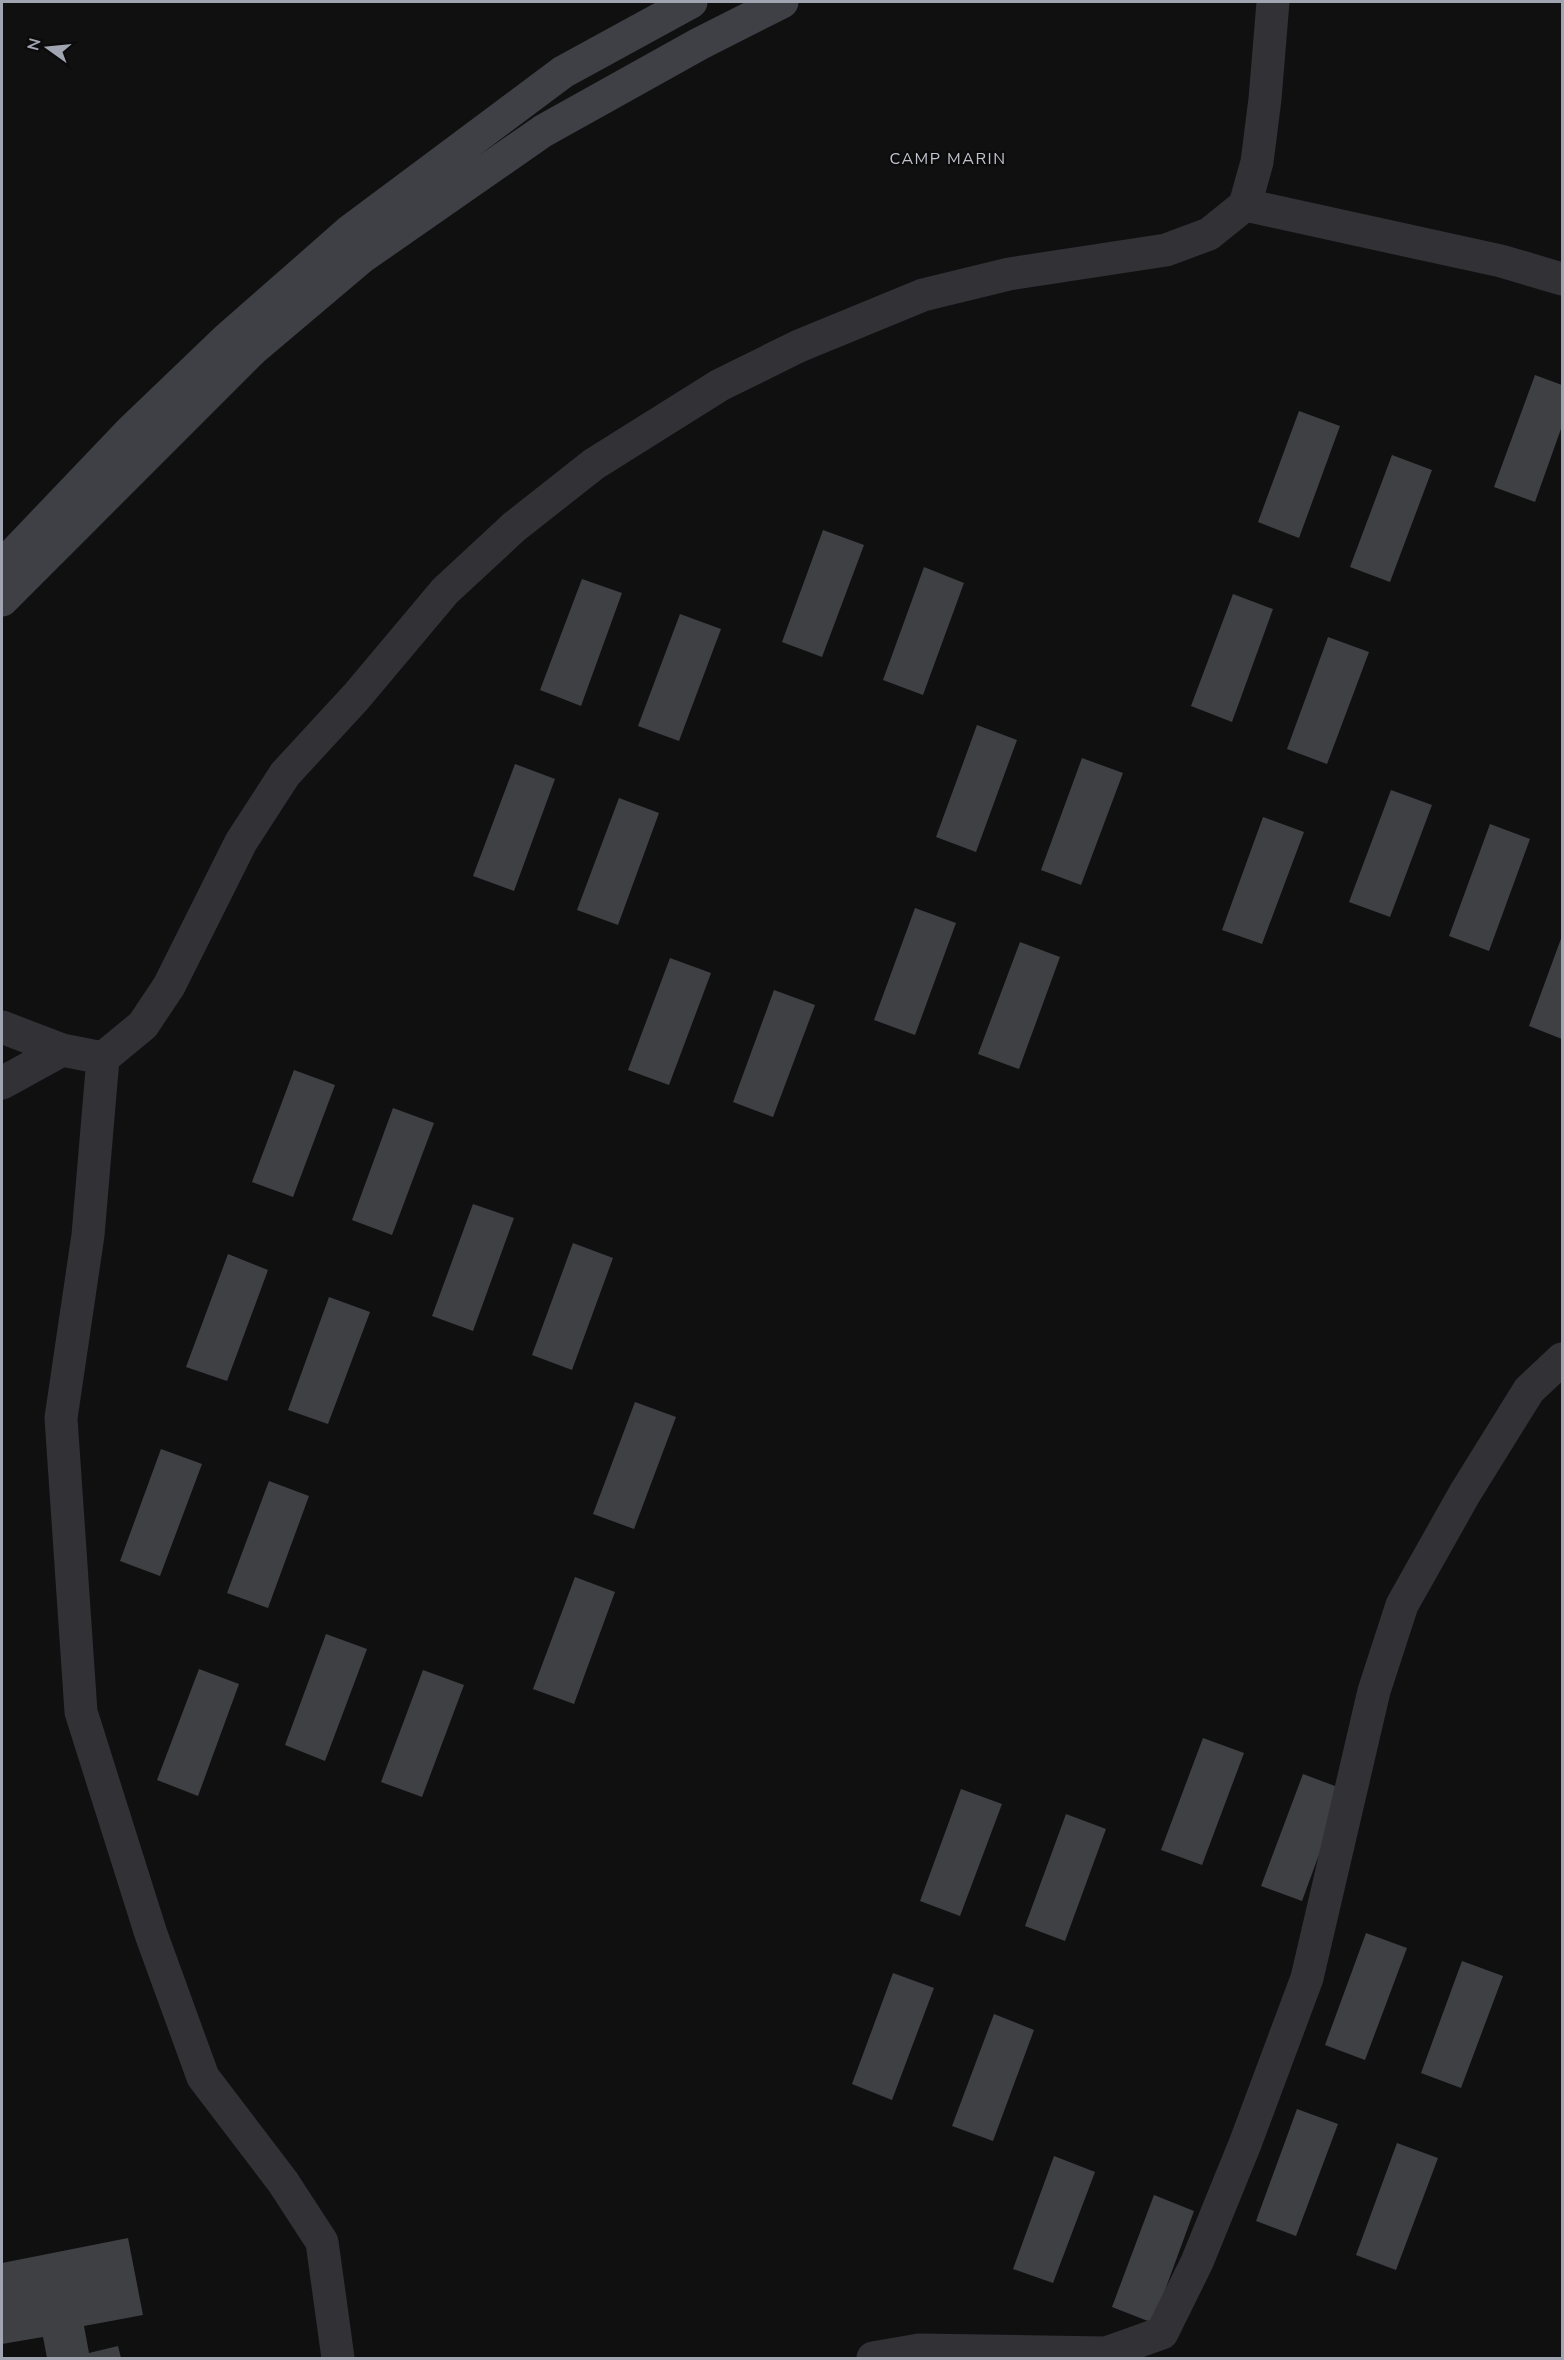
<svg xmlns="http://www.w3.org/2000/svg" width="1564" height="2360" viewBox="0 0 1564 2360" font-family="'Nunito Sans',sans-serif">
<rect width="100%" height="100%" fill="#101011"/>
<path fill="#3f4044" d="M1535,375L1562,385V426L1535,502L1494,487Z
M1299,411L1340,426L1299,538L1258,522Z
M1392,455L1432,470L1390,582L1350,567Z
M823,530L864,545L822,657L782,642Z
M924,567L964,583L923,695L883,680Z
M582,579L622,593L581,706L540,690Z
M1233,594L1273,609L1232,722L1191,706Z
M680,614L721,629L679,741L638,726Z
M1328,637L1369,652L1327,764L1287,749Z
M977,725L1017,740L976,852L936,837Z
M1082,758L1123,773L1081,885L1041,870Z
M515,764L555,779L514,891L473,876Z
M1391,790L1432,805L1390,917L1349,902Z
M619,798L659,813L618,925L577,910Z
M1263,817L1304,832L1262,944L1222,930Z
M1490,824L1530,839L1489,951L1449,936Z
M915,908L956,923L915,1035L874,1020Z
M1562,936V1039L1529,1026Z
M1020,942L1060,957L1019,1069L978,1054Z
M670,958L711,973L669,1085L628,1070Z
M774,990L815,1005L773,1117L733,1102Z
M294,1070L335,1085L293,1197L252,1182Z
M393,1108L434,1123L392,1235L352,1220Z
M473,1204L514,1218L473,1331L432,1316Z
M573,1243L613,1258L572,1370L532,1355Z
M228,1254L268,1270L227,1381L186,1367Z
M329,1297L370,1312L328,1424L288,1410Z
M635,1402L676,1417L634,1529L593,1514Z
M161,1449L202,1464L160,1576L120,1561Z
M269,1481L309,1496L268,1608L227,1593Z
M575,1577L615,1592L574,1704L533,1689Z
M326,1634L367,1649L325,1761L285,1745Z
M199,1669L239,1684L198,1796L157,1780Z
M423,1670L464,1685L422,1797L381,1782Z
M1203,1738L1244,1753L1202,1865L1161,1850Z
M1303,1774L1343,1789L1302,1901L1261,1886Z
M961,1789L1002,1804L960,1916L920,1901Z
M1066,1814L1106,1829L1065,1941L1025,1926Z
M1366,1933L1407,1948L1365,2060L1325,2045Z
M1462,1961L1503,1976L1461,2088L1421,2073Z
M893,1973L934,1988L892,2100L852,2084Z
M994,2014L1034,2030L993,2141L952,2126Z
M1297,2109L1338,2124L1296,2236L1256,2221Z
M1397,2143L1438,2158L1396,2270L1356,2255Z
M1054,2156L1095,2172L1053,2283L1013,2269Z
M1154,2195L1194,2211L1153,2323L1112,2307Z
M128,2238L143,2315L84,2326L89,2353L118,2346L121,2358H47L43,2337L2,2344V2263Z"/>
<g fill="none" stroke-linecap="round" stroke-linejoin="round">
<path stroke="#313136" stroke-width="33" d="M1245,205L1501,261L1562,279
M2,1027L62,1050L103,1058L143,1025L169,986L241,842L285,774L356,697L445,591L514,527L594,464L720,385L799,346L923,295L1009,274L1166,250L1209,234L1245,205L1257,162L1265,99L1273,2
M103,1058L88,1235L61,1418L81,1712L151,1934L203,2077L283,2182L322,2242L338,2358
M2,1083L62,1050
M873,2358L919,2350L1106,2353L1162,2333L1197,2262L1245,2144L1307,1978L1374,1691L1402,1605L1465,1493L1529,1390L1562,1359"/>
<path stroke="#3f4045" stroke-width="33" d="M2,566L131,431L227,339L350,231L563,72L691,2
M2,600L252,350L362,257L543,131L699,44L782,2"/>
</g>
<g text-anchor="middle" stroke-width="4.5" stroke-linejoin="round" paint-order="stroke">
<g font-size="16" letter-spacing="1.5" fill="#c2c4cd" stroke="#0b0b0c">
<text x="948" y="164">CAMP MARIN</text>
</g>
</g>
<rect width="1564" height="2360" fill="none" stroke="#a1a5b1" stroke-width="6"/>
<g transform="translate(48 48) rotate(285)" stroke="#0b0b0c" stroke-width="4.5" paint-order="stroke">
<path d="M0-4.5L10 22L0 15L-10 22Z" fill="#a1a5b1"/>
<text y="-9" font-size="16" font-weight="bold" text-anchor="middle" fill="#a1a5b1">N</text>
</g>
</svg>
